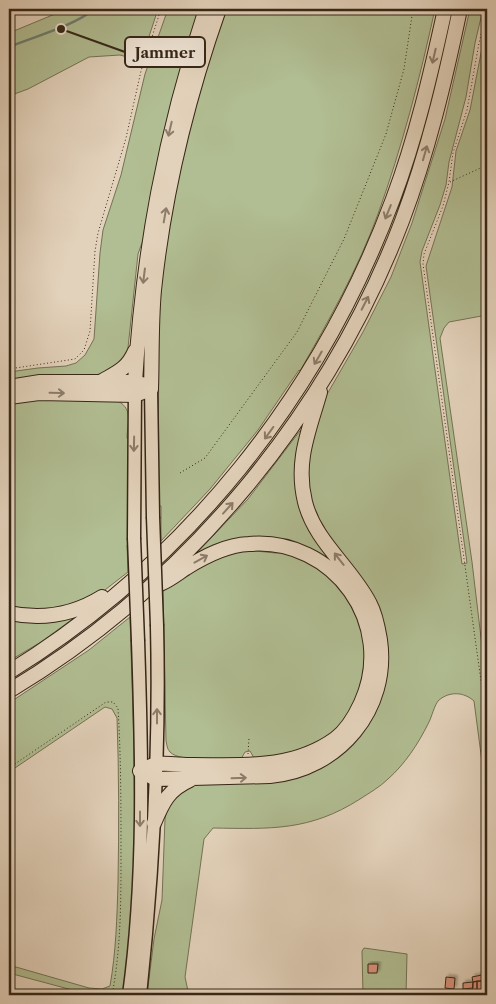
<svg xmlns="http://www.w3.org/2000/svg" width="496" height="1004" viewBox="0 0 496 1004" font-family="'Libre Caslon Text',serif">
<defs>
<filter id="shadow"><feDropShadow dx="2.5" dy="-2.5" stdDeviation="1" flood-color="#0004"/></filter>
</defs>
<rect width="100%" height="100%" fill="#e3d2bb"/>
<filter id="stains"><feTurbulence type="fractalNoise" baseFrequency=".004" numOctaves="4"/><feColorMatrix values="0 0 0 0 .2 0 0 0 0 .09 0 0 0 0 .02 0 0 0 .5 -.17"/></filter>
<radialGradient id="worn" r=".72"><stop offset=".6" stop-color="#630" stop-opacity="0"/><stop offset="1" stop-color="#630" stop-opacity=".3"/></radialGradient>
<path fill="#b1bd92" stroke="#747254" d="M67,9H158L141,61L120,55L89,57L28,89L9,96V33Z
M168,9H200L143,240L138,254L127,357L111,374L9,382V372L38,368L66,366L76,363L85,355L94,339L100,253L103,230L121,175L145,74Z
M225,9H435C420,78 402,147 378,214C358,269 329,320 300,371L299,370L258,430L210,489L161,541V506H158L159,312L166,233L199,84Z
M470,9H483L475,43L466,97L449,162L446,185L440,205L422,251L420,262L462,564L467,563L426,266L452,187L456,151L470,110L487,22V315L449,322L444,328L440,338L472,562L487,688V800L474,701C464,692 450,691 439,700C434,705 432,717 428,724C418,744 405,764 388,779C380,787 369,793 360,799C310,831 271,829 213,828L204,839L185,977L188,991L192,995H147L154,939L162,900L165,819L168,804L176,793L193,785L308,772L383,679L332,545L309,504L305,458L326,396L363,332L391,277L412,223L445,119Z
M35,400L118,401C134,410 127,424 127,438L131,441L128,507L129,543L127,545L128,572L101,593L70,609L9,610V403Z
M303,427L299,493L345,575L276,541L194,556L248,499Z
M237,549L275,553L287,552L320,568L341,588L358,616L366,655L359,698L333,735L287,754L254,758L250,751L245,752L241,759C225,758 180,763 170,752C167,749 167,745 166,741L163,591L198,564Z
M78,615L41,642L9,661V618Z
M130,617L134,747L135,877L124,995H91L9,973V965L89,988L102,989L110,986C116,952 117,917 118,883C119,828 119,773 117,718L112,709L105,707L9,772V703L89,650Z
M364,948L407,954L406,995H363L362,951Z"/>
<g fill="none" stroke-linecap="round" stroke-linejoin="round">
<path stroke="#707e70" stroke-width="2.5" d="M9,47C38,35 69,28 95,9"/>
</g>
<path fill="#db947f" stroke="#362717" filter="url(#shadow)" d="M368,964H378L377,973H368Z
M487,974V980L473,982L472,977Z
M446,977L455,978L454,989L445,988Z
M477,981V994L472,993L473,982Z
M477,981H485V994H477Z
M473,982V988L463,989V983Z"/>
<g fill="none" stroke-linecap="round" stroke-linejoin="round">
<g stroke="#362717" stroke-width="15">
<path id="primary" d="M151,389L153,517
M134,538L135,387
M129,995C145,878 142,759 138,641
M140,995C153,873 160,749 157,626"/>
</g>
<g stroke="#362717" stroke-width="16">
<path id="highway" d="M102,381C118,372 127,369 135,351
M135,382C143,251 165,133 206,9
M9,387L40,382H135L144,385
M151,389C152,356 151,323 154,290C164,194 187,100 219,9
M9,397L39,393L135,395L151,389
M9,613C42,620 73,615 102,597
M9,672C187,562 320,395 393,199C416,138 431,73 445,9
M9,691C187,584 328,415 402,221C428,152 445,81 460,9
M140,771L156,779L270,776C339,770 390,709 380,640C378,628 376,615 370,604C352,568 315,542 305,502C295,461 309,431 320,392
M140,771C146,768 152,765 158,764C169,763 181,765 192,765C242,765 292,770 335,739C347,730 355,716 361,703C397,624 334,537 249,544C226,545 205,556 186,568C177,574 170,580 160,584
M154,823C163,802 168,790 190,780"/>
</g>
<path stroke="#362717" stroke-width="1" stroke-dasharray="1 2.5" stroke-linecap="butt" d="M487,10L479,43L467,110L453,153L449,182L443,206L424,254L423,264L487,724
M450,182L487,165
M9,369L75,359L84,350L90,331L95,251L98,233L126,138L141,71L161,9
M180,473L205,458L297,332L344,239L386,134L404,69L413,9
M248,754L249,738
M9,768L106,702H113L118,708C121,757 121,805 121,854C121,901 121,949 112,995"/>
<use href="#primary" stroke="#e3d2bb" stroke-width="12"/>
<use href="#highway" stroke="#e3d2bb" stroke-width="14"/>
<g stroke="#362717" stroke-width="15" stroke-linecap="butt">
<path id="primary-bridge" d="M153,517L157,626
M134,538L138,641"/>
</g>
<use href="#primary-bridge" stroke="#e3d2bb" stroke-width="12"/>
</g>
<defs><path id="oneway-shaft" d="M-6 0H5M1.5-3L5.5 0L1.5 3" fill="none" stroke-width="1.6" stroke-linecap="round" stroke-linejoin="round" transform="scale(1.25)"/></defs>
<g stroke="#8c7c69">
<use href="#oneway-shaft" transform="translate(434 56) rotate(103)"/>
<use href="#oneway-shaft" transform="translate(170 129) rotate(103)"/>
<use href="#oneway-shaft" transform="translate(425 153) rotate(-74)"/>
<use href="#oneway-shaft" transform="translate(388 212) rotate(112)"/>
<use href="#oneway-shaft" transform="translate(165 215) rotate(-80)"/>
<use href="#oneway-shaft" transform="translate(144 276) rotate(97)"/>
<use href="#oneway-shaft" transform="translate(365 303) rotate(-63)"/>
<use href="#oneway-shaft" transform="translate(318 358) rotate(120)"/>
<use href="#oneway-shaft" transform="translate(57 393) rotate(1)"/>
<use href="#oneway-shaft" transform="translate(269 433) rotate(126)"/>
<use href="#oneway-shaft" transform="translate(134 444) rotate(91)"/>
<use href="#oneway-shaft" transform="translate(228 508) rotate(-48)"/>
<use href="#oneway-shaft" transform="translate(201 559) rotate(-29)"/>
<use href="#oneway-shaft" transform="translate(339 559) rotate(-128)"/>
<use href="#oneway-shaft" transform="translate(157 716) rotate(-90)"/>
<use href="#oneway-shaft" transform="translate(239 778) rotate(-2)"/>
<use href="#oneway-shaft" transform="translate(140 819) rotate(90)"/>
</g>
<path fill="none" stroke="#362717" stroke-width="2" d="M61 29L125 52"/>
<circle fill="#362717" stroke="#ede2d3" stroke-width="2" cx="61" cy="29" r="5"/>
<rect fill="#ede2d3" stroke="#362717" stroke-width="2" x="125" y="37" width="80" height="30" rx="5"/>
<g font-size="15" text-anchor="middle" font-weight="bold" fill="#362717">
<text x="165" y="58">Jammer</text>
</g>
<rect width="496" height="1004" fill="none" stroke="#e3d2bb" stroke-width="30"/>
<rect x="10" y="10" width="476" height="984" fill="none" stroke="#362717" stroke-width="2.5"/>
<rect x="15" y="15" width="466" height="974" fill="none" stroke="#362717"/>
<rect width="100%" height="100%" filter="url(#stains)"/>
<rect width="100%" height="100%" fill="url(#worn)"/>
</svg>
